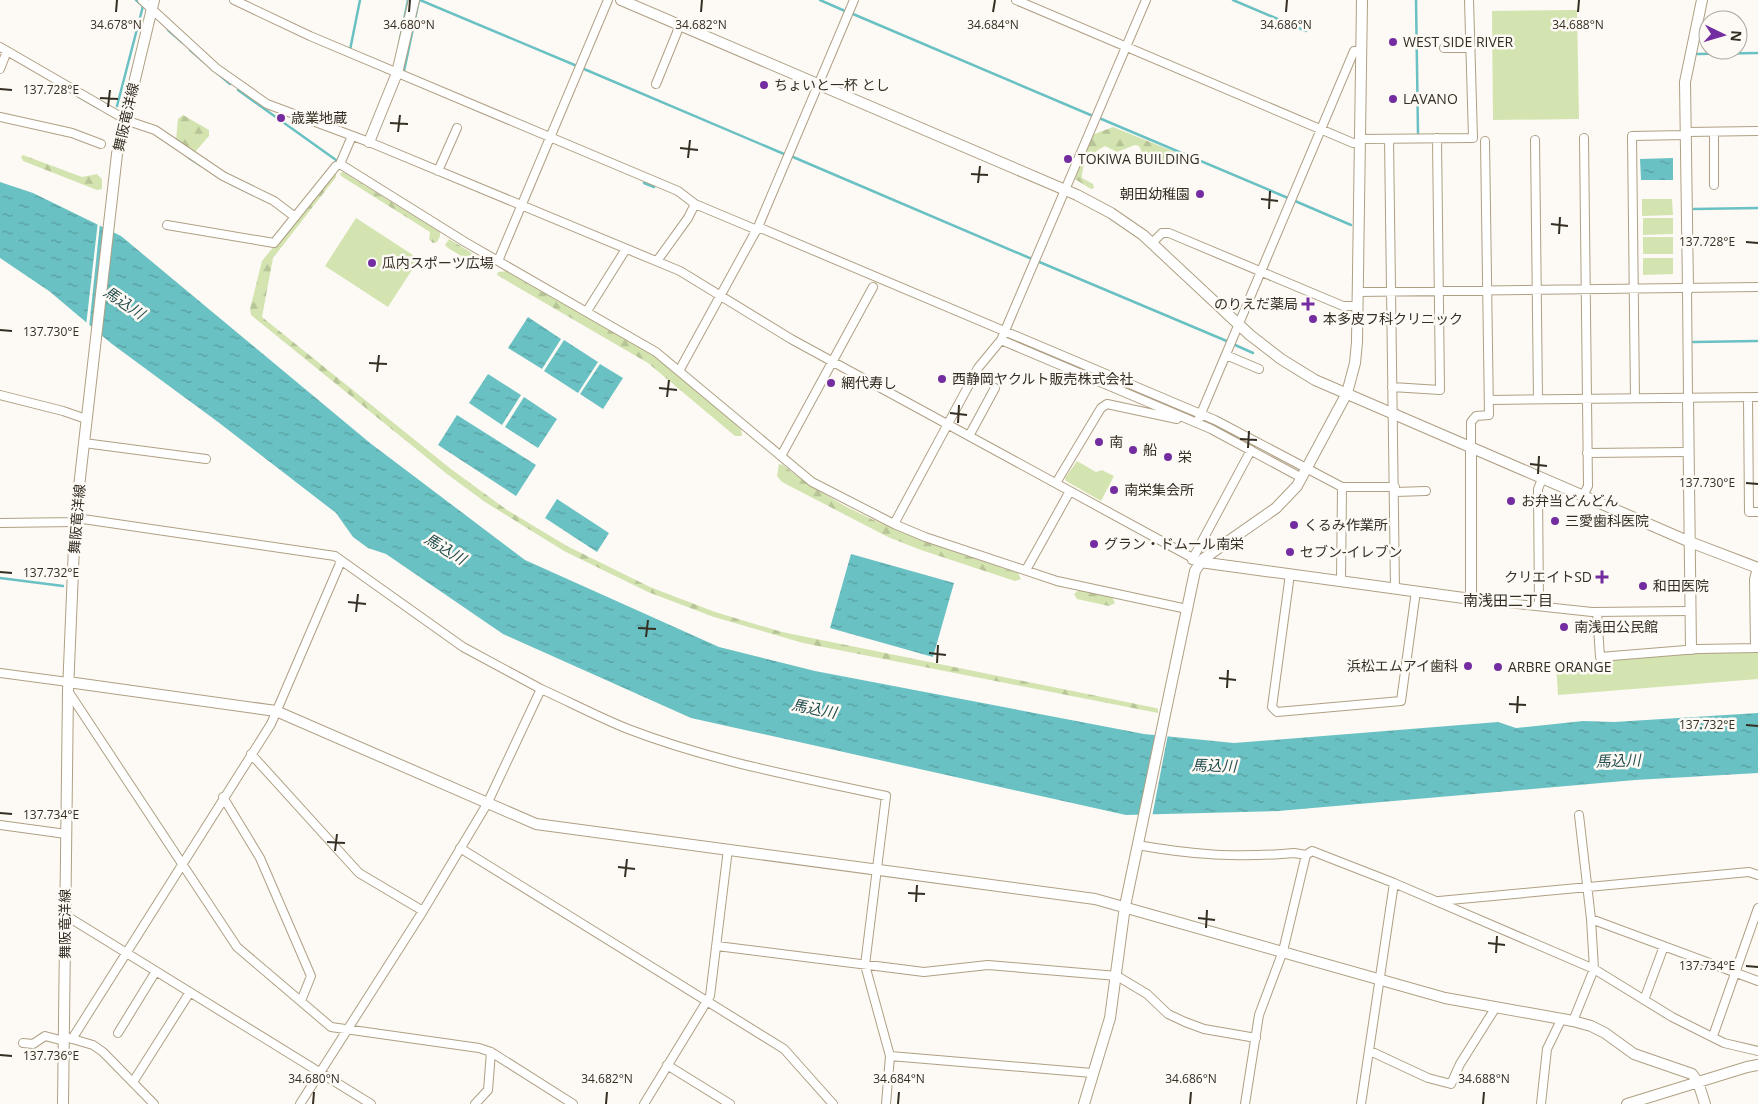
<svg xmlns="http://www.w3.org/2000/svg" width="1758" height="1104" viewBox="0 0 1758 1104" font-family="'Open Sans','Noto Sans JP',sans-serif">
<defs>
<pattern id="forest-firs" width="22" height="20" patternUnits="userSpaceOnUse" patternTransform="scale(1.25)"><rect width="22" height="20" fill="#d3e4b0"/><path d="M5 1l3.5 6h-7zM16 11l3.5 6h-7z" fill="#b6c497"/></pattern>
<pattern id="water-ripples" width="26" height="14" patternUnits="userSpaceOnUse" patternTransform="scale(1.25)"><rect width="26" height="14" fill="#6ac1c3"/><path d="M2 4q2-2 4 0t4 0M15 11q2-2 4 0t4 0" fill="none" stroke="#589d9e"/></pattern>
</defs>
<rect width="100%" height="100%" fill="#fdf9f4"/>
<path fill="#d3e4b0" d="M1577,10L1579,119L1493,120L1492,11Z
M1642,199H1672L1673,215L1642,216Z
M356,218L419,259L388,307L325,266Z
M1643,218H1673V234L1643,235Z
M1643,237H1673V254H1643Z
M1643,258H1673V274L1643,275Z
M1077,461L1096,472L1102,470L1114,476L1101,501L1066,481L1065,478Z
M1758,652V679L1558,695L1556,664L1698,653Z"/>
<path fill="url(#forest-firs)" d="M183,115L209,130V136L195,152L176,140L178,119Z
M1113,127L1175,152L1176,159L1167,166L1146,161L1139,146L1135,145L1117,152L1105,146C1093,152 1081,164 1082,178L1093,184L1094,188L1091,189L1073,178L1092,135Z
M23,155L82,177L97,174L102,179V189L97,190L23,161L21,157Z
M343,172L440,232V236L437,242L433,243L429,239L430,232L341,176L340,173Z
M336,173V177L273,258L262,317L451,469L507,510L567,546L650,587L715,612L782,632L1156,708L1158,709V713L803,643L714,617L648,592L564,551L485,502L447,474L251,315L250,309L262,261L332,174Z
M449,239L480,258L479,263L475,264L448,248L445,245Z
M507,271L653,355L741,429L742,436H735L648,363L497,275L498,272Z
M779,464L783,465C850,520 937,546 1018,573L1021,579L1015,581L921,550L888,537L782,482L777,476Z
M1079,590L1112,597L1115,603L1109,606L1077,599L1074,594Z"/>
<path fill="url(#water-ripples)" d="M1673,158V180H1641L1640,159Z
M0,182L33,193L121,236L370,443L525,560L719,647L815,671L1144,734L1234,743L1498,722L1516,728L1583,721L1614,722L1758,713V773L1635,780L1278,811L1126,815L691,718L503,634L386,554L368,548L353,537L336,513L218,422L112,344L49,291L0,258Z
M528,317L561,339L542,369L508,348Z
M564,340L598,362L578,393L544,371Z
M600,364L623,378L603,409L580,394Z
M488,374L521,395L502,425L469,403Z
M524,397L557,419L538,448L505,427Z
M457,415L536,465L516,496L438,445Z
M557,499L609,533L597,552L545,518Z
M851,554L954,583L933,657L830,628Z"/>
<path fill="#fdf9f4" d="M98,221L100,223L89,328L86,326Z
M1156,732L1168,734L1152,817H1139Z"/>
<g fill="none" stroke-linecap="round" stroke-linejoin="round">
<path stroke="#6ac1c3" stroke-width="2.5" d="M420,0L577,66
M820,0L845,11
M1233,0L1306,31
M1416,0L1418,133
M853,14L1093,116
M168,30L183,43
M399,44L408,0
M190,50L230,84
M350,50L360,0
M1697,54L1758,53
M584,69L784,154
M404,71L419,0
M62,87L98,108
M238,90L336,160
M117,106L143,6L136,0
M1099,118L1288,198
M793,157L1032,259
M189,158L200,165
M229,183L253,195
M644,183L654,187
M256,196L264,200
M1295,201L1351,225
M1694,209L1758,208
M1037,261L1229,342
M1693,342L1758,341
M1233,344L1253,353
M0,578L63,586"/>
<g stroke="#afa084" stroke-width="10">
<path id="street" d="M142,0L216,68L267,104L369,142L680,271L791,339L1200,562
M234,0L310,36L678,191L695,204L757,230
M1016,0L1353,143H1360
M0,47L128,121L155,130L223,176L274,201L295,217
M1444,48H1471
M0,69L7,51
M656,84L680,25
M0,117L72,133L101,144
M1686,132L1758,131
M1714,132V185
M1360,139L1473,138L1469,0
M1389,139L1395,589
M1535,140L1538,399
M340,164L465,242L656,352L812,482L894,524L925,537L1057,581L1187,609
M438,171L457,128
M167,225L274,243L336,166L340,164L352,136
M758,227L1215,420L1342,487
M1152,243L1162,233H1169L1343,306H1357
M498,261L608,0
M657,261L688,218L695,204
M1687,289L1688,398
M1357,292L1758,287
M587,311L626,249
M1001,340L1211,429L1302,478
M1226,355L1259,369
M679,371L758,227L854,0
M1392,387L1440,390L1437,138
M0,395L63,411L86,419
M1635,398L1632,136L1686,135
M1748,398L1749,512H1758
M1489,400L1758,397
M1197,423L1354,51H1361
M969,436L995,388
M84,443L206,459
M1471,448V422L1476,416L1489,415L1485,141
M1587,453L1688,452
M781,456L873,287
M1056,483L1101,408L1107,404L1177,419L1178,417
M1395,492L1426,491
M1583,496L1588,486L1584,138
M76,518L335,556L463,647L541,689
M0,523L75,522
M894,524L978,368L1001,340L1146,0
M1192,560L1251,450
M1026,570L1070,491
M1290,574L1272,707L1277,712L1401,701L1416,591
M1341,581L1342,487H1395
M1471,599L1592,612L1690,611
M1539,606L1538,489L1542,479
M1597,612L1600,657L1698,649L1758,648
M1755,648L1754,579L1757,568
M0,673L68,682
M68,691L237,947L331,1027L479,1048L491,1052L573,1104
M251,754L359,873L423,911
M223,797L260,858L311,976L301,1001
M0,825L66,834
M1137,845C1194,855 1237,858 1294,853L1306,855L1312,851L1394,883L1594,969L1672,1017L1724,1043L1758,1051
M460,848L784,1049L833,1104
M1439,901L1749,872L1758,875
M65,915L371,1104
M1591,919L1758,981
M717,946L924,972L988,965L1117,976L1147,994L1168,1014L1185,1022L1204,1029L1256,1038
M1644,1000L1664,946
M1573,1021L1594,969L1591,919L1579,815
M118,1033L156,971
M1713,1036L1758,908
M69,1038L93,1045L103,1052L154,1104
M72,1039L271,724L341,561
M23,1043L33,1044L45,1036L64,1041
M1370,1051L1428,1078L1451,1084L1460,1064L1496,1007
M890,1056L1092,1073
M667,1065L730,1104
M133,1082L190,992
M300,1104L423,911L487,804L541,689C570,702 598,717 628,729C711,761 799,777 886,796L865,965L890,1056L886,1104
M475,1104L488,1090L491,1052
M644,1104L710,996L728,849
M1245,1104L1259,1015L1283,951L1306,855
M1361,1104L1394,883
M1541,1104L1547,1049L1562,1018"/>
</g>
<g stroke="#afa084" stroke-width="12">
<path id="secondary" d="M621,0L1077,195L1111,213L1143,235L1250,335L1281,359L1315,380L1690,542L1758,568
M369,142L397,73L414,0
M1688,289L1685,82L1702,0
M1688,398L1691,649
M1200,562L1471,599V448
M68,682L276,711L536,824L1095,899L1445,998L1573,1021L1591,1026L1605,1033L1634,1054L1692,1074L1698,1082L1705,1104
M63,1104L68,691L75,522L117,154L154,0
M1084,1104L1110,1018L1125,906L1195,571L1203,559L1276,508L1297,486L1347,393L1355,363L1357,342L1362,0
M1627,1104L1747,1067L1758,1065"/>
</g>
<use href="#street" stroke="#fff" stroke-width="8"/>
<use href="#secondary" stroke="#fff" stroke-width="10"/>
</g>
<path fill="none" stroke="#342e23" stroke-width="2" d="M116,12L117,0M409,12L410,0M701,12L702,0M993,12L995,0M1286,12L1287,0M1578,12L1579,0M0,89L12,90M100,98L118,99M108,107L110,90M390,123L408,124M398,132L400,115M680,148L698,150M688,158L690,140M971,174L988,175M978,183L980,166M1261,199L1278,201M1269,209L1270,191M1551,224L1568,226M1559,234L1560,217M1746,242L1758,243M0,330L12,331M369,363L387,364M377,372L379,355M659,388L677,390M667,397L669,380M950,413L967,415M958,423L959,405M1240,439L1257,440M1248,448L1249,431M1530,464L1547,466M1538,474L1539,456M1746,483L1758,484M0,572L12,573M348,602L366,604M356,612L358,594M638,628L656,629M646,637L648,620M929,653L946,655M937,663L938,645M1219,678L1236,680M1227,688L1228,670M1509,704L1526,705M1517,713L1518,696M1746,725L1758,726M0,813L12,814M327,842L345,843M335,851L337,834M618,867L635,869M625,877L627,859M908,893L925,894M916,902L917,885M1198,918L1215,920M1206,928L1207,910M1488,943L1505,945M1496,953L1497,936M1746,966L1758,967M0,1055L12,1056M313,1104L314,1092M606,1104L607,1092M898,1104L899,1092M1190,1104L1191,1092M1483,1104L1484,1092"/>
<g fill="#732da0" stroke="#fdf9f4" stroke-width="2">
<circle cx="1393" cy="42" r="5"/>
<circle cx="764" cy="85" r="5"/>
<circle cx="1393" cy="99" r="5"/>
<circle cx="281" cy="118" r="5"/>
<circle cx="1068" cy="159" r="5"/>
<circle cx="1200" cy="194" r="5"/>
<circle cx="372" cy="263" r="5"/>
<path d="M1305.5 296.5h5v5h5v5h-5v5h-5v-5h-5v-5h5z"/>
<circle cx="1313" cy="319" r="5"/>
<circle cx="942" cy="379" r="5"/>
<circle cx="831" cy="383" r="5"/>
<circle cx="1099" cy="442" r="5"/>
<circle cx="1133" cy="450" r="5"/>
<circle cx="1168" cy="457" r="5"/>
<circle cx="1114" cy="490" r="5"/>
<circle cx="1511" cy="501" r="5"/>
<circle cx="1555" cy="521" r="5"/>
<circle cx="1294" cy="525" r="5"/>
<circle cx="1094" cy="544" r="5"/>
<circle cx="1290" cy="552" r="5"/>
<path d="M1599.5 569.5h5v5h5v5h-5v5h-5v-5h-5v-5h5z"/>
<circle cx="1643" cy="586" r="5"/>
<circle cx="1564" cy="627" r="5"/>
<circle cx="1468" cy="666" r="5"/>
<circle cx="1498" cy="667" r="5"/>
</g>
<g text-anchor="middle" stroke-width="5" stroke-linejoin="round" paint-order="stroke">
<g font-size="14" fill="#342e23" stroke="#fdf9f4" text-anchor="start">
<text x="1403" y="47">WEST SIDE RIVER</text>
<text x="774" y="90">ちょいと一杯 とし</text>
<text x="1403" y="104">LAVANO</text>
<text x="291" y="123">歳業地蔵</text>
<text x="1078" y="164">TOKIWA BUILDING</text>
<text x="1190" y="199" text-anchor="end">朝田幼稚園</text>
<text x="382" y="268">瓜内スポーツ広場</text>
<text x="1298" y="309" text-anchor="end">のりえだ薬局</text>
<text x="1323" y="324">本多皮フ科クリニック</text>
<text x="952" y="384">西静岡ヤクルト販売株式会社</text>
<text x="841" y="388">網代寿し</text>
<text x="1109" y="447">南</text>
<text x="1143" y="455">船</text>
<text x="1178" y="462">栄</text>
<text x="1124" y="495">南栄集会所</text>
<text x="1521" y="506">お弁当どんどん</text>
<text x="1565" y="526">三愛歯科医院</text>
<text x="1304" y="530">くるみ作業所</text>
<text x="1104" y="549">グラン・ドムール南栄</text>
<text x="1300" y="557">セブン-イレブン</text>
<text x="1592" y="582" text-anchor="end">クリエイトSD</text>
<text x="1653" y="591">和田医院</text>
<text x="1574" y="632">南浅田公民館</text>
<text x="1458" y="671" text-anchor="end">浜松エムアイ歯科</text>
<text x="1508" y="672">ARBRE ORANGE</text>
</g>
<g font-size="14" fill="#342e23" stroke="#fdf9f4">
<text transform="translate(126 117) rotate(-77)" y="5">舞阪竜洋線</text>
<text transform="translate(77 519) rotate(-85)" y="5">舞阪竜洋線</text>
<text transform="translate(65 924) rotate(-90)" y="5">舞阪竜洋線</text>
</g>
<g font-size="15" font-style="italic" fill="#244d4e" stroke="#fdf9f4">
<text transform="translate(124 303) rotate(34)" y="5">馬込川</text>
<text transform="translate(445 549) rotate(31)" y="5">馬込川</text>
<text transform="translate(814 709) rotate(11)" y="5">馬込川</text>
<text transform="translate(1618 761) rotate(-2)" y="5">馬込川</text>
<text transform="translate(1214 766) rotate(1)" y="5">馬込川</text>
</g>
<g font-size="15" fill="#342e23" stroke="#fdf9f4">
<text x="1508" y="606">南浅田二丁目</text>
</g>
</g>
<g font-size="12" text-anchor="middle" fill="#342e23" stroke="#fdf9f4" stroke-width="5" stroke-linejoin="round" paint-order="stroke">
<text x="116" y="29">34.678°N</text>
<text x="409" y="29">34.680°N</text>
<text x="701" y="29">34.682°N</text>
<text x="993" y="29">34.684°N</text>
<text x="1286" y="29">34.686°N</text>
<text x="1578" y="29">34.688°N</text>
<text x="51" y="94">137.728°E</text>
<text x="1707" y="246">137.728°E</text>
<text x="51" y="336">137.730°E</text>
<text x="1707" y="487">137.730°E</text>
<text x="51" y="577">137.732°E</text>
<text x="1707" y="729">137.732°E</text>
<text x="51" y="819">137.734°E</text>
<text x="1707" y="970">137.734°E</text>
<text x="51" y="1060">137.736°E</text>
<text x="314" y="1083">34.680°N</text>
<text x="607" y="1083">34.682°N</text>
<text x="899" y="1083">34.684°N</text>
<text x="1191" y="1083">34.686°N</text>
<text x="1484" y="1083">34.688°N</text>
</g>
<g transform="translate(1723 35) rotate(95)"><circle r="24" fill="#fdf9f4" stroke="#ada8a0"/>
<path d="M0-4L9 19L0 12L-9 19Z" fill="#732da0"/>
<text y="-8" font-size="14" font-weight="bold" text-anchor="middle" fill="#342e23">N</text>
</g>
</svg>
